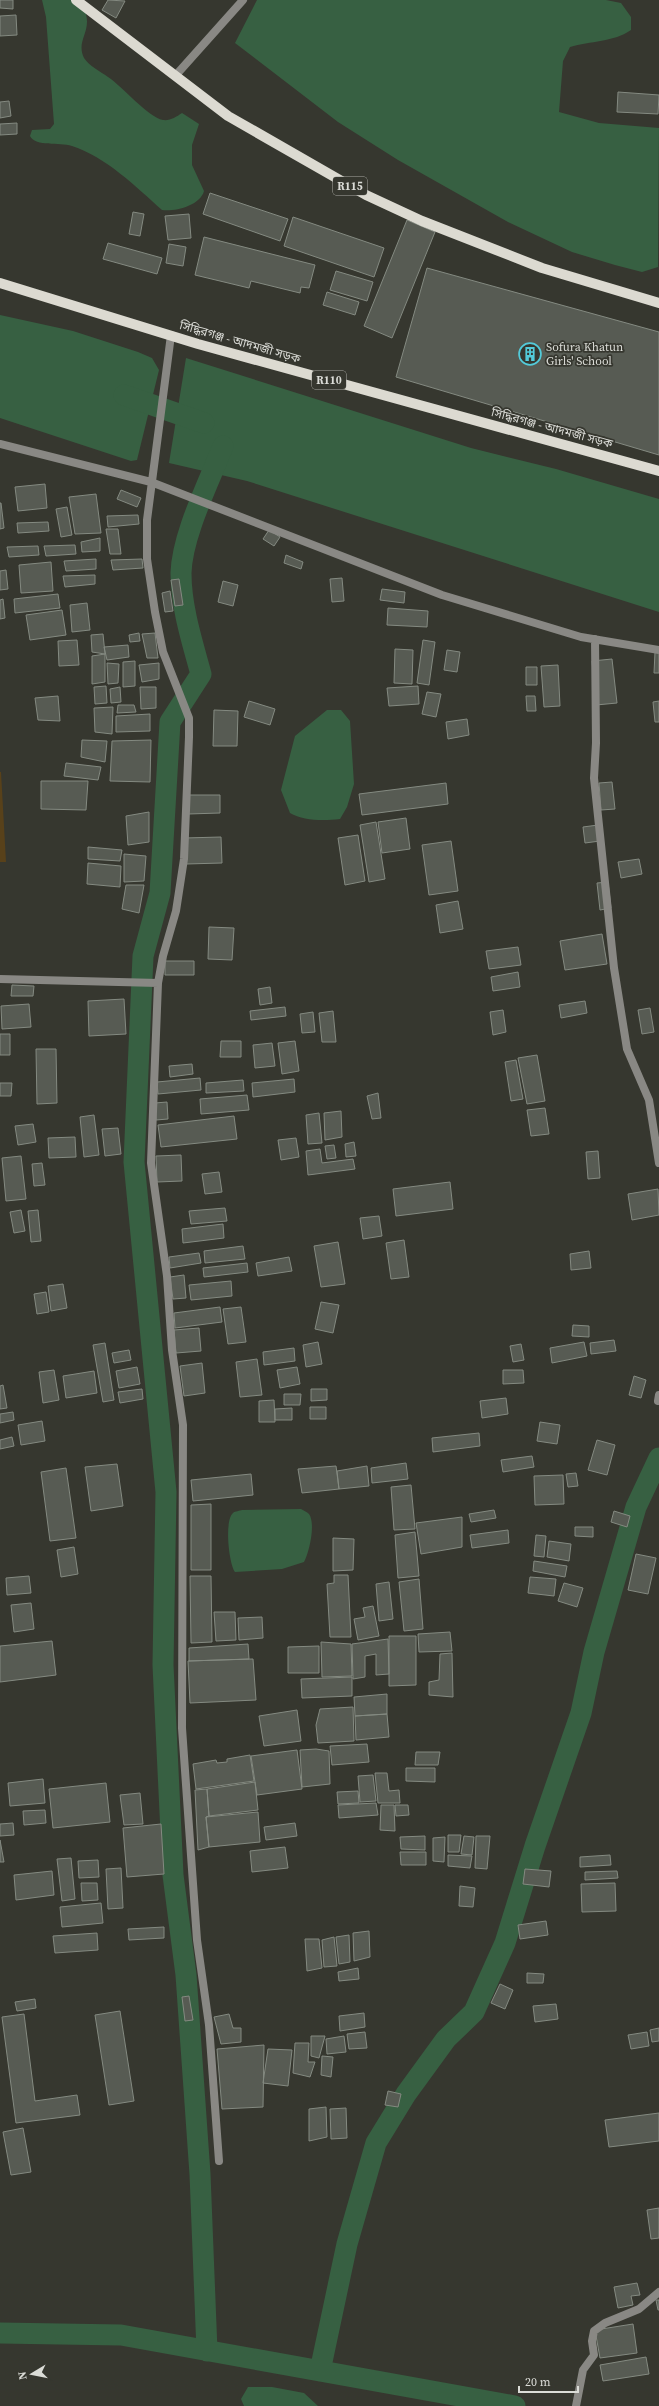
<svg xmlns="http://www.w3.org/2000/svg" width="659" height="2406" viewBox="0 0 659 2406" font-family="'Source Serif 4','Noto Sans Bengali',serif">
<rect width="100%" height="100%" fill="#36372f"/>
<path fill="#58411a" d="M0,772H1L6,862H0Z"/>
<path fill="#376042" d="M42,0H79C99,29 74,37 84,58C89,66 100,71 108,77C123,87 148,117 163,120C170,121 176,117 182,113L199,124L192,145V165L204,191C200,206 174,212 162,210C135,186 106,157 72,146C59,142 36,147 30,136L32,130L50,129L54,124L46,17Z
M257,0H606L621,3L631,17V30C614,42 590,41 570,47L563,61L559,112L599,123L659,128L658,267L642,272L615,265L572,252L508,222L398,160L338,122L235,43Z
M0,315L73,331L138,352L152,358L159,370L137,460L131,461L0,418Z
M186,358L471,448L556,469L659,499V612L247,481L169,463Z
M327,710H341L350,721L354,784L347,807L340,819C324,821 303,821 290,813L281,790L295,736Z
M301,1509C303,1510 307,1512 309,1514C316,1524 309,1553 304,1562L282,1569L235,1572C229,1564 224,1521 233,1513C235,1511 240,1511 242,1510Z
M248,2387H272L304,2393L318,2406H244L241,2399Z"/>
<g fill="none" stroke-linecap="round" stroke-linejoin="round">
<path stroke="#376042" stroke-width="21" d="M124,395L204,423
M0,2333L121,2335L515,2406
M207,2351L200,2174L186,1975L173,1875L163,1665L166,1492L134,1162L143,956L160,893L170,722L201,674C192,641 181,607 181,573C182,535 209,482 223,446
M320,2371L347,2244L376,2143L406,2094L446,2039L474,2012L505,1943L535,1846L581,1713L594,1652L636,1507L659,1458"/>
</g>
<path fill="#575b53" stroke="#848a81" d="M0,0H13V9L0,8Z
M108,0L125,1L116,18L102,10Z
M16,15L17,35L0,36V16Z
M618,92L659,95L658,114L617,112Z
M9,101L11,116L0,118V102Z
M17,123V134L0,135V124Z
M210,193L288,219L280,241L203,214Z
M133,212L144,214L140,236L129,234Z
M189,214L191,238L168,240L165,216Z
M293,217L384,248L374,277L284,246Z
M407,220L435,232L392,338L364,326Z
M204,237L315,265L309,288L301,287L300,293L251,281L249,288L195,275Z
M108,243L162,258L157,274L103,259Z
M169,244L186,247L183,266L166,263Z
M427,268L659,332V455L396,377Z
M336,271L373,282L367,301L330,290Z
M327,292L359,302L355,315L323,305Z
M45,484L47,508L18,511L15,487Z
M121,490L141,498L137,507L117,499Z
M96,494L101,533L75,534L69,497Z
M1,503L4,528L0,529V503Z
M67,507L72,535L61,537L56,509Z
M138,515L139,524L108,527L107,516Z
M48,522L49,531L18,533L17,523Z
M106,529H118L121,554H110Z
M269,530L280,537L274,546L263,539Z
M100,538V551L82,552L81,542Z
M75,545L76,554L46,556L44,546Z
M38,546L39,555L9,557L7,547Z
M286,555L303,562L301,569L284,563Z
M96,559V569L66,571L64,561Z
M142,559L143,568L113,570L111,560Z
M51,562L53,591L21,593L19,565Z
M6,570L8,589L0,590V571Z
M95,575V584L65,587L63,576Z
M342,578L344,601L332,602L330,579Z
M179,579L183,605L175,606L171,580Z
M223,581L238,585L233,606L218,602Z
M382,589L405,592L404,603L380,600Z
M170,591L173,611L165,612L162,593Z
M58,594L60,608L15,613L14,599Z
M3,599L5,618L0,619V600Z
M87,603L90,630L72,632L70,605Z
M388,608L428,611L427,627L387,625Z
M62,610L66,635L30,640L26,615Z
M139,633L140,641L130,642L129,635Z
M155,633L158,658H147L142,634Z
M103,634L105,654L92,652L91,635Z
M77,640L79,665L59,666L58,641Z
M423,640L435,642L429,685L417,683Z
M128,645L129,657L107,660L104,647Z
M395,649L413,650L412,684L394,683Z
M447,650L460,652L457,672L444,670Z
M655,652H659V673H654Z
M105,654V682L92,684V656Z
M612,659L617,703L596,705L592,661Z
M135,661V686L123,687V662Z
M107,663L119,664L118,683L108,684Z
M159,663V679L142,682L139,665Z
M558,665L560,706L544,707L541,666Z
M526,667H537V685H526Z
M106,686L107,703L95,704L94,687Z
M418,686L419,704L389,706L387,688Z
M120,687L121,702L111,703L110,689Z
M140,687H156V708L141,709Z
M427,692L441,694L436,717L422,714Z
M58,696L60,721L38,720L35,698Z
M526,696H535L536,711H527Z
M249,701L275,709L270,725L244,717Z
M659,701V722H655L653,702Z
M118,705H134L136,712L117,713Z
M113,707L112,734L95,732L94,708Z
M214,710L238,711L237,746H213Z
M150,714V731L116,732V716Z
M467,719L469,735L448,739L446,722Z
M82,740L107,741L105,762L81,757Z
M151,740L150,782L110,781L112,741Z
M66,763L101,767L98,780L64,776Z
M41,781H88L86,810L41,809Z
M612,782L615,809L601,810L599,783Z
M446,783L448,804L362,815L359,794Z
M188,795H220V813L188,814Z
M149,812V842L128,845L126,816Z
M406,818L410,849L382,853L378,822Z
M376,822L385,879L369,882L360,825Z
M598,825L600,841L585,843L583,827Z
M358,835L365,881L345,885L338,838Z
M221,837L222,863L186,864L184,838Z
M451,841L458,891L429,895L422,845Z
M88,847L122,850L120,861L88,859Z
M124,854L146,856L144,881L124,882Z
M639,859L642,874L621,878L618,862Z
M88,863L121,866L120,887L87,884Z
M608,882L611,908L600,910L597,883Z
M126,885H144L139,913L122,909Z
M458,901L463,929L440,933L436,905Z
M209,927L234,928L232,960L208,959Z
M602,934L607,964L565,970L560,941Z
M518,947L521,965L489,969L486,951Z
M165,961H194V975H165Z
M518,972L520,987L493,991L491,977Z
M12,985L34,986L33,996H11Z
M270,987L272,1003L260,1005L258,989Z
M124,999L126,1034L89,1036L88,1001Z
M585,1001L587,1013L561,1018L559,1005Z
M29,1004L31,1027L2,1029L1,1006Z
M285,1007L286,1016L251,1020L250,1011Z
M650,1008L654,1032L642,1034L638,1010Z
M503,1010L506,1032L493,1035L490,1012Z
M333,1011L336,1042H322L319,1013Z
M313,1012L315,1032L302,1033L300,1014Z
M0,1034H10V1055H0Z
M221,1041H241V1057H220Z
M295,1041L299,1071L282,1074L278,1043Z
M272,1043L275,1066L255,1068L253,1045Z
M36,1049H56L57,1103L37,1104Z
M537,1055L545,1101L527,1104L518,1058Z
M516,1060L523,1099L511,1101L505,1062Z
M192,1064L193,1074L170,1077L169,1066Z
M200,1078L201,1090L158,1094L157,1082Z
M294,1079L295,1092L253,1097L252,1083Z
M243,1080L244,1091L206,1093V1083Z
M0,1083H12L11,1096H0Z
M378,1093L381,1118L372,1119L367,1096Z
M247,1095L249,1110L201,1114L200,1099Z
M167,1102L168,1119L156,1120L155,1103Z
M545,1108L549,1134L531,1136L527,1110Z
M341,1111L342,1137L325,1140L324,1113Z
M319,1113L322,1143L308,1144L306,1115Z
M94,1115L99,1155L84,1157L80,1117Z
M234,1116L237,1139L161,1147L158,1125Z
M33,1124L36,1142L18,1145L15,1126Z
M118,1128L121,1154L105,1156L102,1129Z
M75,1137L76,1157L49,1158L48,1138Z
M296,1138L299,1157L281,1160L278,1140Z
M354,1142L356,1156L346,1157L345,1144Z
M334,1145L336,1158L327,1159L325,1146Z
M320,1149L322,1163L353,1159L355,1169L308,1175L306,1151Z
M598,1151L600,1178L588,1179L586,1152Z
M181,1155L182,1181L157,1182L156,1156Z
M21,1156L26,1199L6,1201L2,1158Z
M42,1163L45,1185L34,1186L32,1164Z
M219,1172L222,1192L205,1194L202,1174Z
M450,1182L453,1209L396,1216L393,1189Z
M658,1189L659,1215L632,1220L628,1194Z
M225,1208L227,1221L191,1224L189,1211Z
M21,1210L25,1231L14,1233L10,1212Z
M38,1210L41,1241L31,1242L28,1211Z
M379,1216L382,1236L363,1239L360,1218Z
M223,1224L224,1238L183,1243L182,1229Z
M404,1240L409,1277L391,1279L386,1243Z
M338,1242L345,1284L321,1287L314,1246Z
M243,1246L245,1259L205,1263L204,1251Z
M589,1251L591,1268L571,1270L570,1254Z
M199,1253L201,1263L170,1268L169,1257Z
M289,1257L292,1271L258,1276L256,1263Z
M247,1263L248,1272L204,1277L203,1268Z
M184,1275L186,1298L173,1299L170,1277Z
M231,1281L232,1296L191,1300L189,1285Z
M63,1284L67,1308L51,1311L48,1286Z
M46,1292L49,1312L37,1314L34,1294Z
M321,1302L339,1305L333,1333L315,1329Z
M220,1307L222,1322L175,1328L174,1313Z
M241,1307L246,1342L228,1344L223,1309Z
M573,1325L589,1326V1337L572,1336Z
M199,1328L201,1351L176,1353L174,1330Z
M614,1340L616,1351L591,1354L590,1343Z
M318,1342L322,1364L306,1367L303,1345Z
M584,1342L587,1356L552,1363L550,1348Z
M105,1343L114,1400L103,1402L93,1345Z
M521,1344L524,1360L513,1362L510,1346Z
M294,1348L295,1361L264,1365L263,1352Z
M129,1350L131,1360L114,1363L112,1353Z
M257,1359L262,1395L240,1397L236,1362Z
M202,1363L205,1393L184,1396L180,1366Z
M137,1367L140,1384L119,1388L116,1371Z
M297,1367L300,1384L280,1388L277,1370Z
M54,1370L59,1400L43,1403L39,1372Z
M503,1370H523L524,1383L503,1384Z
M94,1371L97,1393L66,1398L63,1376Z
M634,1376L646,1380L641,1398L629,1395Z
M3,1385L7,1408L0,1409V1386Z
M142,1389L143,1399L120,1403L118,1392Z
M311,1389H327V1400L311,1401Z
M284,1394H301L300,1405H284Z
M506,1398L508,1414L482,1418L480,1401Z
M274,1400L275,1422H259V1401Z
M310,1407H326V1419H310Z
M292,1408V1420H275V1409Z
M13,1412L14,1420L0,1423V1414Z
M42,1421L45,1441L21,1445L18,1425Z
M540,1422L560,1425L557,1444L537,1441Z
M479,1433L480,1446L433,1452L432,1438Z
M12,1437L14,1446L0,1449V1440Z
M597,1440L615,1445L607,1475L588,1470Z
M532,1456L534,1467L503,1472L501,1460Z
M406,1463L408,1479L372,1483L371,1468Z
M117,1464L123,1506L91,1511L85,1467Z
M336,1466L339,1489L302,1493L298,1469Z
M367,1466L369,1486L339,1489L337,1471Z
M66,1468L76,1538L50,1541L41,1472Z
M576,1473L578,1486L568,1487L566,1474Z
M251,1474L253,1495L193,1501L191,1480Z
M563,1475L564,1504L535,1505L534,1476Z
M411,1485L415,1529L394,1530L391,1487Z
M211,1504V1570H191V1505Z
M494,1510L496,1518L471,1522L469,1514Z
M614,1511L630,1516L627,1527L611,1522Z
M462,1517V1547L421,1554L416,1523Z
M575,1527H593V1537L575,1536Z
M508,1530L509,1543L472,1548L470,1535Z
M415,1532L419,1576L398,1578L395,1535Z
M536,1535L546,1536L544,1557L534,1556Z
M333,1538L354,1539L353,1570L333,1571Z
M549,1541L571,1544L569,1561L547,1557Z
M74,1547L78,1574L61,1577L57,1550Z
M636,1554L656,1558L648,1594L628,1590Z
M534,1561L567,1566L565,1577L533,1571Z
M334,1575H348L351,1637H330L327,1584L334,1583Z
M29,1576L31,1593L7,1595L6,1578Z
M190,1576H211L212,1642L191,1643Z
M530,1577L556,1579L554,1596L528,1593Z
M419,1579L423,1629L404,1631L399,1582Z
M389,1582L393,1619L379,1621L376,1584Z
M564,1583L583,1588L577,1607L558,1601Z
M31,1603L34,1629L14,1632L11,1605Z
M373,1606L379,1636L358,1640L354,1619L365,1617L363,1608Z
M214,1612H235L236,1640L216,1641Z
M262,1617L263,1638L239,1640L238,1618Z
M450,1632L452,1651L419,1652L418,1634Z
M389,1636H416V1685L389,1686Z
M388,1639L389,1674L376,1675V1654L365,1656V1677L353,1679L352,1644Z
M52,1641L56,1675L0,1682V1646Z
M321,1642L351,1644L352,1676L322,1677Z
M248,1644L249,1659L189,1661V1648Z
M319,1646V1673H288V1647Z
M452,1653L453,1697L429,1695V1682L439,1680L440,1654Z
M253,1659L256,1700L190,1703L188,1661Z
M352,1677V1696L302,1698L301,1679Z
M387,1694V1714L355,1716L354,1697Z
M353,1707L354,1741L318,1743L316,1725L320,1709Z
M297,1710L301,1741L264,1746L259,1716Z
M387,1714L389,1737L356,1740L355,1716Z
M367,1744L369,1762L332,1765L330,1746Z
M316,1749L329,1751L330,1784L302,1787L300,1750Z
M297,1750L302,1789L257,1795L251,1756Z
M416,1752H440L438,1765H415Z
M250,1755L254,1781L196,1789L193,1764L216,1760L217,1763L227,1762V1759Z
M406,1768H435V1782L406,1781Z
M375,1773H387L389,1791L399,1790L400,1803H378Z
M373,1775L376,1801L360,1802L358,1776Z
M43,1779L45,1803L10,1806L8,1783Z
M255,1782L258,1810L209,1816L207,1789Z
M106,1783L110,1822L53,1828L49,1789Z
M207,1789L209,1816L206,1817L209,1847L198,1850L195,1790Z
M358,1791L359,1803L338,1804L337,1792Z
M140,1793L143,1824L124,1825L120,1795Z
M376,1803L378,1815L339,1818L338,1805Z
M381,1805H394L395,1831L380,1830Z
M395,1805H408L409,1815L396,1816Z
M45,1810L46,1823L24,1825L23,1811Z
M258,1812L260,1842L209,1847L206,1817Z
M13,1823L14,1835L0,1836V1824Z
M295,1823L297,1836L266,1840L264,1827Z
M161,1824L164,1874L127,1877L123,1828Z
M448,1835H461L459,1852H448Z
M425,1836V1850L401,1849L400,1837Z
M464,1836L474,1837L472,1855L461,1854Z
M476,1836H490L487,1869L475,1868Z
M445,1837L444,1862L433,1861V1838Z
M0,1840L4,1862H0Z
M285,1847L288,1868L252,1872L250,1851Z
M400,1852H426V1865H401Z
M448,1855L472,1856L470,1868L448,1866Z
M610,1855L611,1865L580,1867V1857Z
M71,1858L75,1899L62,1901L57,1859Z
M98,1860L99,1877L79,1878L78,1861Z
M121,1868L123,1908L108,1909L106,1869Z
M525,1869L551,1871L549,1887L523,1884Z
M52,1871L54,1895L16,1900L14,1875Z
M617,1871L618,1878L585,1880V1872Z
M81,1883H97L98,1900L82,1901Z
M615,1883L616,1911L582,1912L581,1884Z
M460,1886L475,1888L473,1907L459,1906Z
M101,1903L103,1923L62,1927L60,1907Z
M546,1921L548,1935L520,1939L518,1925Z
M164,1927V1938L129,1940L128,1929Z
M369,1931L370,1957L354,1961L353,1933Z
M97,1933L98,1950L55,1953L53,1936Z
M349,1935L350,1962L339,1964L336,1937Z
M334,1937L337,1966L324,1967L322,1940Z
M305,1939H319L322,1968L307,1971Z
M358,1968L359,1979L339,1981L338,1972Z
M527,1973L544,1974L543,1983H527Z
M500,1984L513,1990L505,2009L491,2003Z
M189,1996L193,2020L185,2021L182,1997Z
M35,1999L36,2008L17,2011L15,2002Z
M556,2004L558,2019L535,2022L533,2006Z
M120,2011L134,2101L109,2105L95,2015Z
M364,2013L365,2027L340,2031L339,2016Z
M24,2014L35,2101L77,2095L80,2115L16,2123L2,2017Z
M229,2014L233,2028H241V2042L221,2044L214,2017Z
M659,2028V2041L652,2042L650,2030Z
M365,2032L367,2048L349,2049L347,2034Z
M647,2032L649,2046L631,2049L628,2035Z
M311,2036H325L319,2058L311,2056Z
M344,2036L346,2052L327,2054L326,2039Z
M295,2043H309L308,2062H315L310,2077L293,2073Z
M264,2045L263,2107L222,2109L217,2049Z
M268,2049L292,2050L288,2086L263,2083Z
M322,2056L333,2057L331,2077L321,2075Z
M388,2091L401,2094L398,2107L385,2105Z
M326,2107L327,2137L309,2141V2109Z
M346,2108L347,2138L331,2139L330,2109Z
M659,2113V2141L609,2147L605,2120Z
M23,2128L31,2172L11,2175L3,2132Z
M659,2208V2238L651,2239L647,2210Z
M637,2283L640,2295L631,2296L633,2305L618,2308L614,2287Z
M656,2300H659V2310H658Z
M633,2324L637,2353L600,2358L595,2330Z
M646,2357L649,2374L603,2381L600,2365Z"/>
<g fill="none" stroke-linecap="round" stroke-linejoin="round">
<path stroke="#898884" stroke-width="8" d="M176,75L243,0
M171,335L147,520V559L155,612L163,652L189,718V737L184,859L176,911L163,956L158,983L151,1163L167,1276L172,1350L183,1425L182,1728L197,1940L209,2025L219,2161
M0,444L151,482L442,595L581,637L659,650
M595,639L596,743L594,778L614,968L627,1049L649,1100L659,1163
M0,979L158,983
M658,1401L659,1395
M576,2406L583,2370L594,2355L592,2341L594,2331L605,2323L639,2309L659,2292"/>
<path stroke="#dcdad1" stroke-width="10" d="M76,0L228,116L366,195L422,221L542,268L659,303
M0,283L198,344L659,471"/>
</g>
<defs>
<g id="building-ring" transform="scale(1.15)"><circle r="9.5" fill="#36372f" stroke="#53cbda" stroke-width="1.5"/><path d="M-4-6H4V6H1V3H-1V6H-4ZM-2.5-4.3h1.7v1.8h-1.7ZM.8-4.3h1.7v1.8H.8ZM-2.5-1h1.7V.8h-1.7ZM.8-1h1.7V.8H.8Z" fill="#53cbda"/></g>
</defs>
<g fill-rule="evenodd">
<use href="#building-ring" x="530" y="354"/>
</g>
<g text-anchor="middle" stroke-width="3.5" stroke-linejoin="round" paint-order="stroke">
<g fill="#36372f" stroke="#aaaaa5" stroke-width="1">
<rect x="333" y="177" width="34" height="18" rx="3"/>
<rect x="312" y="371" width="34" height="18" rx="3"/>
</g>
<g font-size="11" font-weight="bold" fill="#dbdcd7">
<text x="350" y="190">R115</text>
<text x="329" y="384">R110</text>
</g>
<g font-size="12" fill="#dbdcd7" stroke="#36372f">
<text transform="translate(240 342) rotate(16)" y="4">সিদ্ধিরগঞ্জ - আদমজী সড়ক</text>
<text transform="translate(552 428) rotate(15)" y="4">সিদ্ধিরগঞ্জ - আদমজী সড়ক</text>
</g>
<g font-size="12" fill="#dbdcd7" stroke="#36372f" text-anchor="start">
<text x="546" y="351">Sofura Khatun<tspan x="546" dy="14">Girls' School</tspan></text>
</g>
</g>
<g transform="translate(32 2374) rotate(260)" stroke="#36372f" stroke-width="3" paint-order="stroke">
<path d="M0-3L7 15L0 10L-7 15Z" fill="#dbdcd7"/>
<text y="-6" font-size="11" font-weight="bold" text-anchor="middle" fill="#dbdcd7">N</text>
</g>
<path d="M519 2386v6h59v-6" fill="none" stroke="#dbdcd7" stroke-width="2"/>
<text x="525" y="2386" font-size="12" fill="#dbdcd7" stroke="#36372f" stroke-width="3" paint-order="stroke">20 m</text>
</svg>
